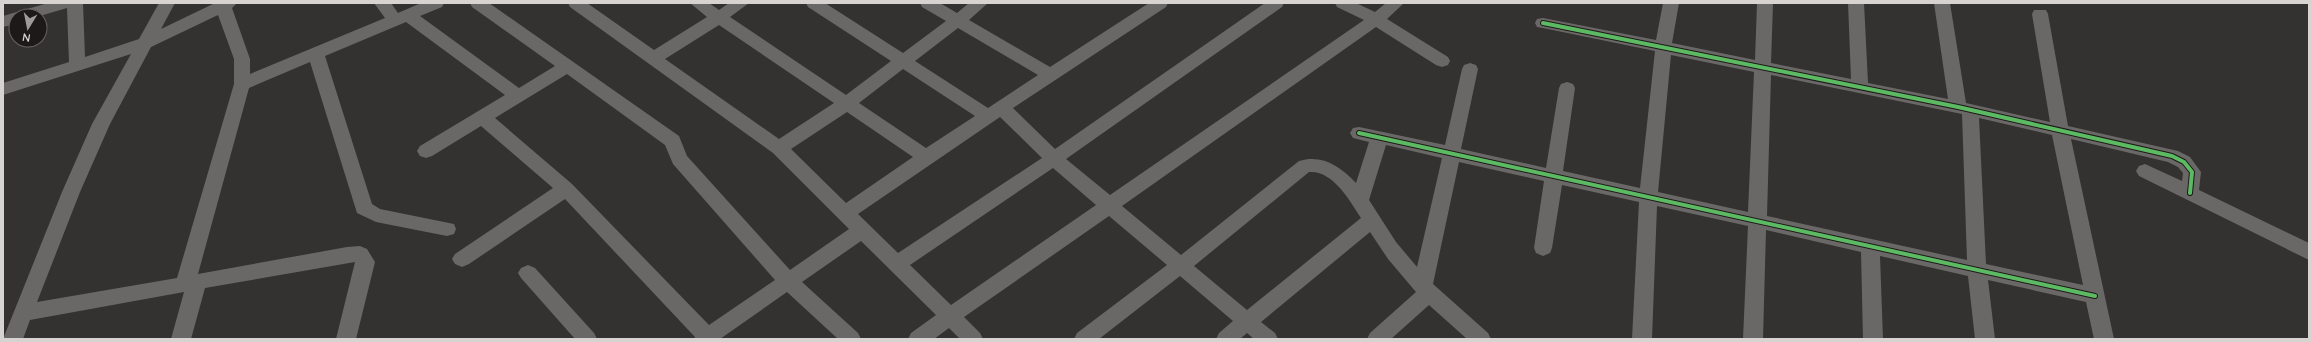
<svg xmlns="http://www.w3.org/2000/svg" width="2312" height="342" viewBox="0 0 2312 342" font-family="Quicksand,sans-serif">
<rect width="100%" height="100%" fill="#343230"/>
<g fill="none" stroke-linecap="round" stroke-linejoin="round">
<path fill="#6a6866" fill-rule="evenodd" d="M48,3H83L85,57L139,39L159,3H175L161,29L215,3H237L232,8L250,59V74L385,18L374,3H391L398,13L421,3H444L442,7L420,16L519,88L555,66L472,7L470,3H489L679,136L687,156L790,270L849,229L773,153L570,7L568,3H587L654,50L707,17L690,3H709L719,10L729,3H749L730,17L846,95L891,61L808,7L806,3H825L903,53L946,21L922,7L920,3H940L957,13L969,3H988L969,20L1050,67L1149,3H1168L1166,7L1013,108L1055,149L1265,3H1284L1282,7L1066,159L1110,195L1364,20L1337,7L1335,3H1356L1375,12L1386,3H1404L1387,19L1448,57L1450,61L1448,65L1442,67L1436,65L1376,27L1122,206L1181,255L1299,161C1322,154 1340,166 1356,183L1369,142L1353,138L1350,133L1353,128L1359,127L1445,145L1462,69L1464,65L1470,63L1476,65L1478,69L1461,149L1546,168L1559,88L1561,84L1567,82L1573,84L1575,88L1563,171L1640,188L1655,51L1543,28L1537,27L1535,23L1537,19L1543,18L1656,40L1663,3H1679L1672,43L1755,60L1757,3H1773L1771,63L1851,79L1848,3H1864L1868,83L1948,99L1934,3H1950L1966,103L2050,122L2032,14L2034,10H2046L2048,14L2068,126L2178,151L2190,157L2201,172L2199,190L2309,243V260L2139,176L2136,171L2139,166L2145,164L2182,181L2183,173L2178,167L2168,162L2071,139L2114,339H2094L2086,302L1988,280L1995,339H1975L1968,276L1880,256L1883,339H1863L1861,252L1766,230L1763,339H1743L1748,226L1657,206L1652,339H1632L1639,202L1562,185L1552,248L1550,253L1543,256L1536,253L1534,248L1544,181L1459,162L1433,284L1488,333L1491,339H1467L1429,305L1391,339H1367L1370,333L1416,292L1388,259L1370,232L1261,322L1275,333L1278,339H1254L1247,333L1240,339H1216L1219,333L1233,321L1180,276L1099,339H1074L1077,333L1167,265L1109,216L964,317L980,333L983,339H960L949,328L934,339H908L911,333L936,315L861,241L802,282L858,333L861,339H838L787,292L720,339H694L695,337L565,199L469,264L462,267L455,264L452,259L455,254L553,188L481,126L432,156L426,158L420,156L417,151L420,146L505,95L406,22L325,56L372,204L380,209L454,224L456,229L454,234L447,236L376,222L357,213L310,62L249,88L198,274L347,247L360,246L367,249L375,262L356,339H336L355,262L205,288L191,339H171L184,292L30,320L23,339H3L62,192L92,124L131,54L3,95V83L69,62L67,8L40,16H16V24L3,27V16ZM218,15L234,59V84L177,278L37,302L80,192L110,124L151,47ZM719,25L834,103L779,139L665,59ZM958,28L1038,75L988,108L915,61ZM1671,55L1754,72L1748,212L1658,192ZM903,69L975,116L926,148L859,103ZM567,74L665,145L673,164L775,280L709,325L572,184L495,118ZM1771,75L1962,114L1967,260L1767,216ZM847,112L913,157L846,203L791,149ZM1000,117L1042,158L898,253L858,214ZM1979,118L2052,135L2083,285L1986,264ZM1386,145L1442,158L1417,267L1396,242L1369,200ZM1053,168L1096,205L951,305L910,265ZM1309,172C1333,170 1350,201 1361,218L1247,310L1194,266Z
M528,265L535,268L594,333L597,339H575L521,278L518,273L521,268Z"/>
<g stroke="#1c1918" stroke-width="6">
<path id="cycleway" d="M1543,23L1958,107L2172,156L2184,162L2192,172L2190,193
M1359,133L2095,296"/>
</g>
<use href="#cycleway" stroke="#5cba63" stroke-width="4"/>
</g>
<rect width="2312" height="342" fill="none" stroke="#d6d3d1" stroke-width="8"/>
<g transform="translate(28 28) rotate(190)"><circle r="19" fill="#1c1918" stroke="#666362"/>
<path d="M0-3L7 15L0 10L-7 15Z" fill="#9d9b99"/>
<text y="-6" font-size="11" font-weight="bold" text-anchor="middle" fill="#d6d3d1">N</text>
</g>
</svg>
